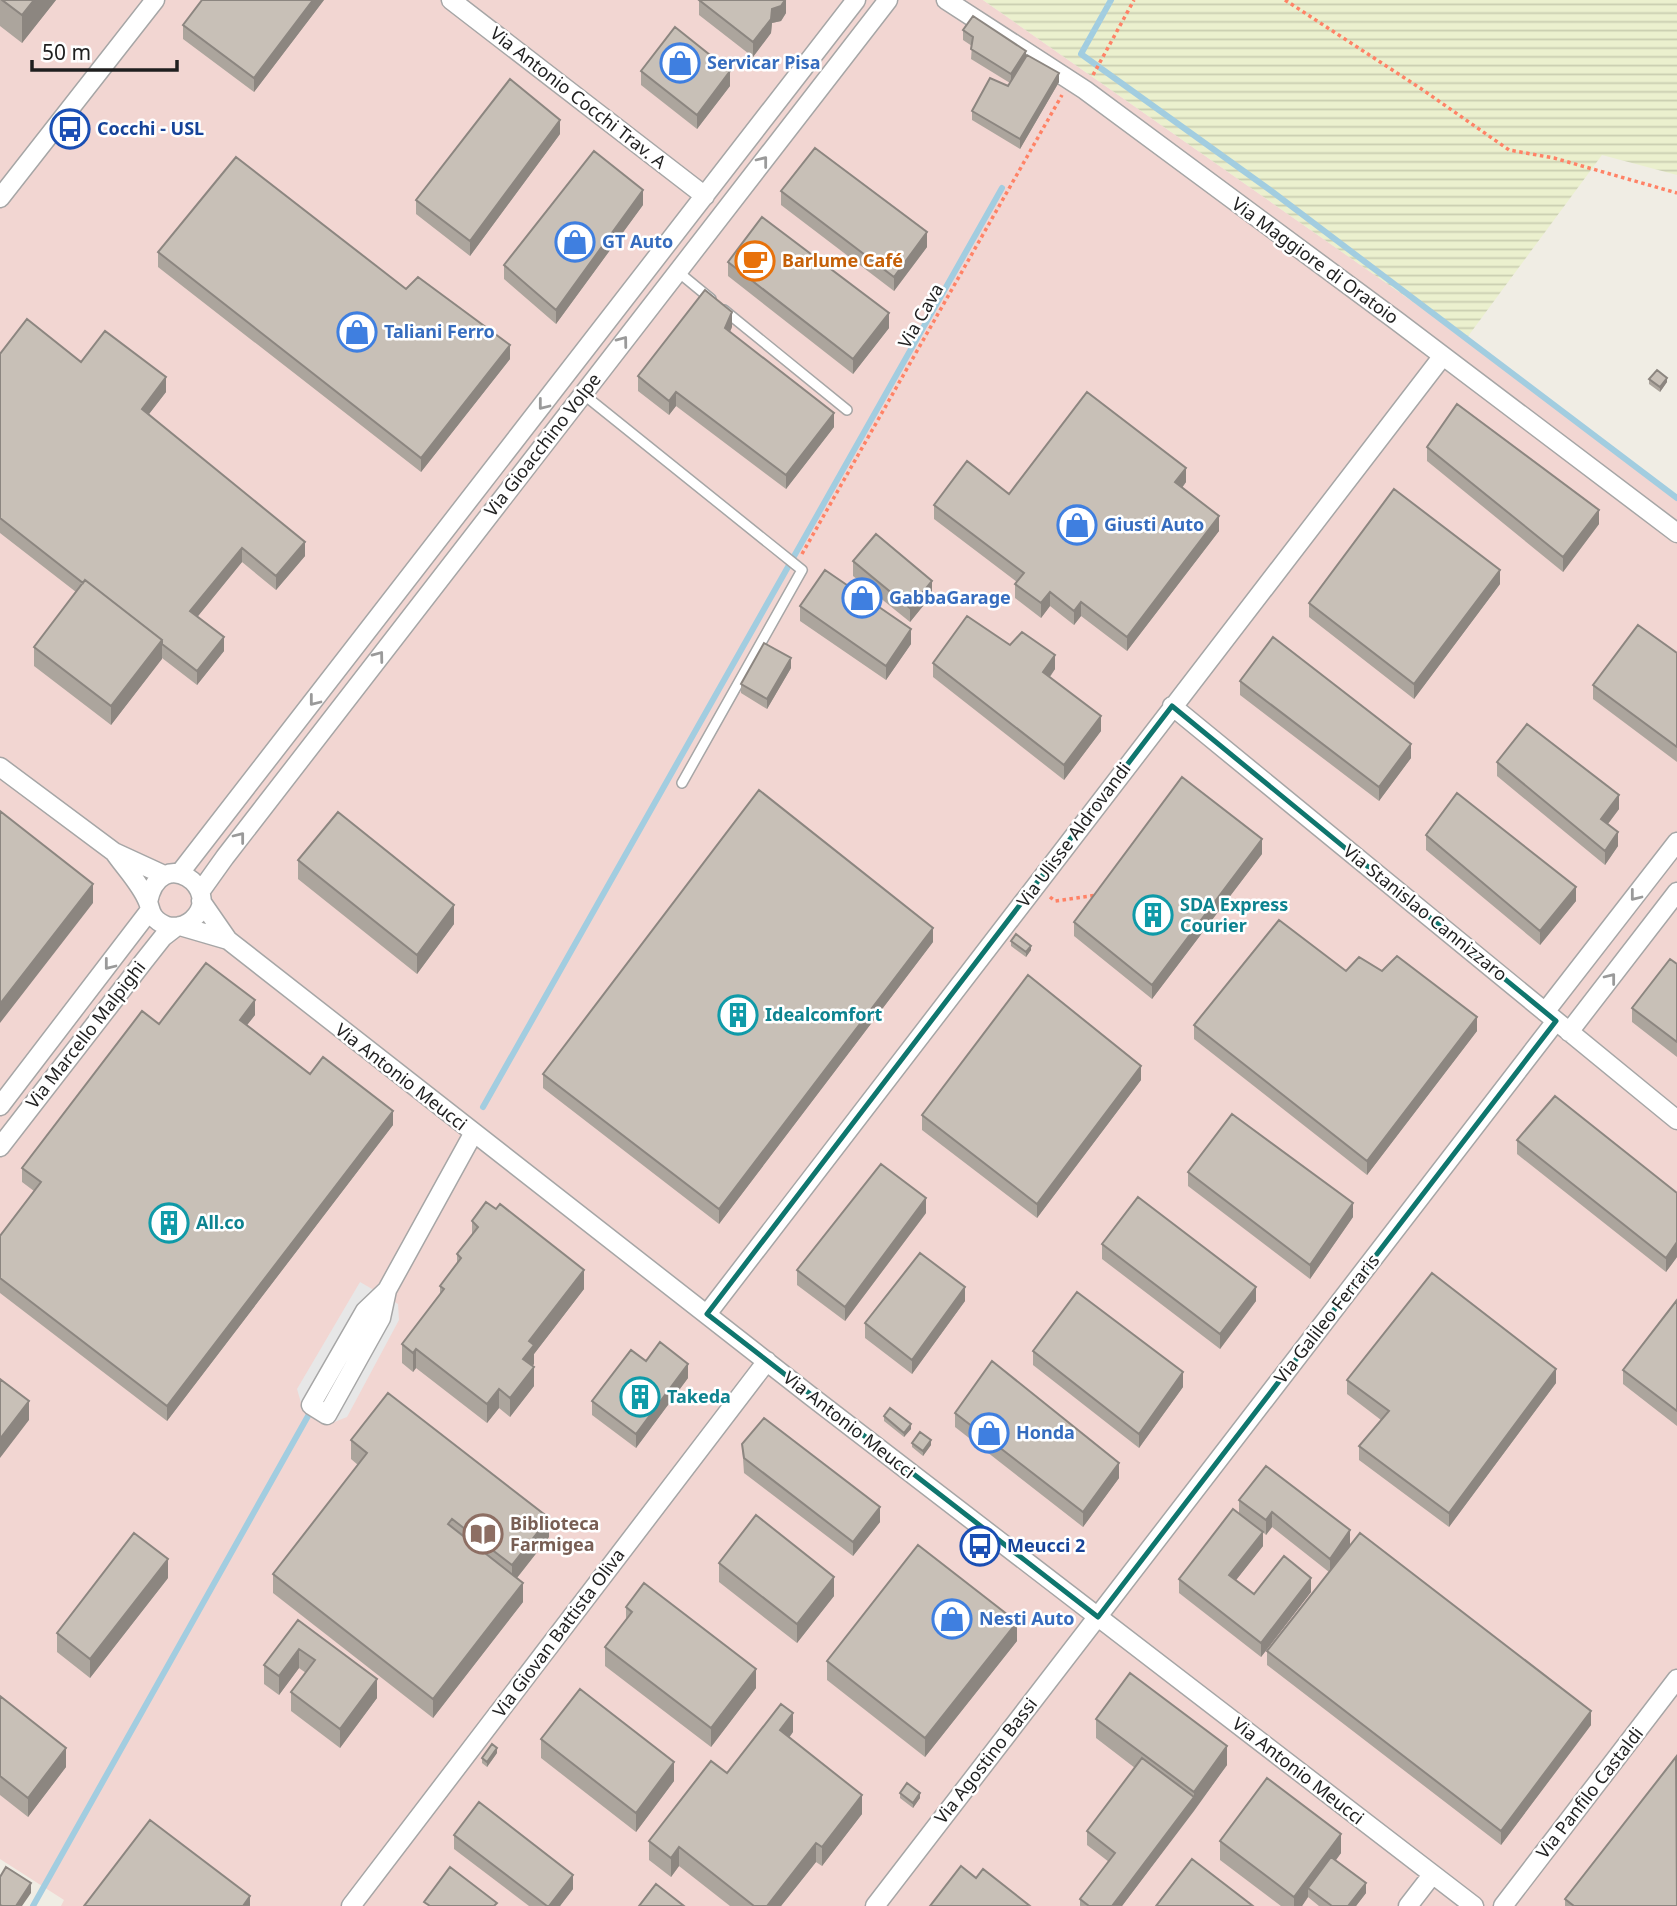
<svg xmlns="http://www.w3.org/2000/svg" width="1677" height="1906" viewBox="0 0 1677 1906" font-family="'Noto Sans',sans-serif">
<defs>
<pattern id="farmland-rules" width="6" height="5" patternUnits="userSpaceOnUse" patternTransform="scale(1.75)"><rect width="6" height="5" fill="#ebf0ce"/><path d="M0 2.5h6" fill="none" stroke="#c9cdb0"/></pattern>
</defs>
<rect width="100%" height="100%" fill="#f0ede4"/>
<path fill="#f2d6d2" d="M0,0H983L1466,339L1677,496V1906H61L64,1900L0,1859Z"/>
<path fill="url(#farmland-rules)" d="M983,0H1677V175L1602,155L1466,339Z"/>
<path fill="#e7e7e7" d="M360,1282L398,1304L399,1320L347,1417L327,1425L303,1410L297,1389Z"/>
<g fill="none" stroke-linecap="round" stroke-linejoin="round">
<path stroke="#a2cde0" stroke-width="6" d="M1111,0L1081,54L1270,190L1677,498
M483,1107L1002,188
M33,1906L308,1416"/>
<g stroke="#a6a6a6" stroke-width="12">
<path id="service" d="M677,271L711,299
M724,310L847,410
M583,394L802,570L682,783"/>
</g>
<g stroke="#a6a6a6" stroke-width="21">
<path id="minor" d="M451,0L705,196
M946,0L1085,90L1397,321L1677,533
M0,198L155,0
M1172,706L1677,1120
M0,767L114,852L164,875
M114,852C125,868 141,884 148,902C150,907 150,912 154,917C157,921 162,924 167,926C176,928 185,926 192,920C226,890 160,842 148,902
M179,874L856,0
M200,892L225,857L888,0
M201,901L228,940L812,1397L1474,1906
M180,926L228,940
M1545,1012L1677,842
M1569,1032L1677,892
M0,1106L150,910
M0,1147L144,961L163,937L176,927
M387,1290L381,1318L327,1415L311,1405L365,1311L387,1290L473,1134
M707,1314L1442,357
M351,1906L767,1361
M875,1906L1556,1021
M1408,1906L1432,1875
M1503,1906L1677,1679"/>
</g>
<path stroke="#ff8266" stroke-width="3.5" stroke-dasharray="3.5 3.5" stroke-linecap="butt" d="M1285,0L1420,88L1509,150L1554,158L1677,193
M1093,75L1134,0
M802,554L1062,95
M1050,897L1055,901L1097,895"/>
<use href="#service" stroke="#fff" stroke-width="9"/>
<use href="#minor" stroke="#fff" stroke-width="18"/>
</g>
<path fill="#aca59d" d="M0,0H56L22,43L0,26Z
M324,0L254,92L183,39V25Z
M699,0H786V13L781,21L772,23L771,33L753,57L699,15Z
M963,30L1026,57L1059,82L1020,149L972,120V111L1008,86L1010,83L971,59L972,46L963,40Z
M641,71L730,86L697,129L641,85Z
M560,134L470,256L416,214V200Z
M781,191L927,247L894,291L781,205Z
M643,205L556,324L504,279V265Z
M158,252L406,289L510,359L421,472L158,267Z
M728,262L889,328L853,374L728,276Z
M732,327L730,332L834,427L786,489L676,406L669,415L638,391V376Z
M0,354L81,362L166,392L149,414L305,556L276,590L242,562L197,617L224,651L197,685L162,658L111,725L34,666V647L76,592L0,533Z
M1649,379L1667,382L1660,392L1649,384Z
M1427,447L1599,524L1563,572L1427,461Z
M1186,482L1182,488L1219,531L1127,651L1081,616L1074,625L1050,606L1041,618L1015,598V584L1017,582L934,519V505L1009,494Z
M853,561L932,595L910,622L853,576Z
M1500,584L1414,699L1309,617V603Z
M800,606L911,644L886,680L800,621Z
M1010,645L1055,669L1050,677L1101,731L1064,780L933,677V663Z
M1677,653V762L1593,699V685Z
M791,668L767,709L741,693V684Z
M1240,681L1411,758L1379,801L1240,695Z
M1497,762L1619,809L1608,824L1618,846L1605,865L1497,776Z
M1426,835L1576,901L1540,945L1426,850Z
M1262,854L1152,999L1074,936V922Z
M298,860L454,924L417,974L298,879Z
M1011,941L1031,950L1026,957L1011,946Z
M933,942L719,1224L543,1088V1074Z
M1677,964V1057L1632,1022V1008Z
M255,1015L247,1025L310,1074L393,1125L167,1421L0,1293V1236L34,1191L22,1182V1168L159,1024Z
M1194,1025L1477,1031L1367,1175L1194,1039Z
M1141,1080L1037,1218L922,1130V1115Z
M1517,1140L1677,1193V1257L1666,1272L1517,1154Z
M1188,1172L1353,1217L1310,1279L1188,1186Z
M926,1213L845,1321L797,1285V1270Z
M472,1221L584,1289L534,1354V1364L532,1366L534,1386L510,1417L499,1408L487,1423L416,1368L413,1372L402,1363V1344L440,1295V1286L457,1264V1254L472,1235Z
M1102,1244L1256,1301L1220,1349L1102,1259Z
M1677,1300V1426L1623,1384V1370Z
M965,1301L912,1374L865,1338V1323Z
M1033,1351L1183,1387L1139,1448L1033,1365Z
M646,1361L688,1378L636,1448L592,1415V1401Z
M1347,1380L1556,1383L1449,1527L1359,1460V1446L1381,1420L1347,1394Z
M955,1413L1119,1478L1083,1527L955,1427Z
M884,1416L911,1429L904,1437L884,1421Z
M351,1440L549,1537L517,1578L523,1602L433,1718L273,1593V1574L358,1465L351,1459Z
M912,1443L931,1445L923,1456L912,1447Z
M742,1444L880,1522L853,1556L744,1473Z
M1266,1466L1350,1545L1591,1725L1501,1845L1267,1665V1651L1329,1572L1272,1527L1266,1535L1263,1532V1546L1236,1580L1254,1594L1311,1592L1261,1657L1179,1593V1579L1239,1514V1500Z
M719,1563L834,1596L797,1643L719,1582Z
M168,1578L90,1678L57,1652V1633Z
M626,1607L756,1688L711,1747L605,1666V1647L626,1621Z
M298,1620L377,1698L340,1748L291,1711V1692L306,1673L299,1668L279,1695L264,1684V1665Z
M1017,1641L925,1757L827,1680V1661Z
M0,1696L66,1767L28,1817L0,1795Z
M1096,1719L1227,1765L1122,1906H1080V1899L1109,1862L1087,1845V1831L1135,1768L1096,1738Z
M793,1732L789,1738L862,1814L822,1866L816,1862L781,1906H730L679,1866L671,1877L649,1860V1841L727,1773Z
M541,1739L674,1781L636,1832L541,1758Z
M497,1753L487,1767L482,1763V1758Z
M900,1793L920,1798L913,1808L900,1798Z
M454,1835L573,1889L560,1906H529L454,1849Z
M1220,1841L1341,1853L1336,1860L1366,1893L1356,1906H1319L1308,1897L1302,1906H1281L1220,1860Z
M1565,1899L1677,1906H1565Z"/>
<path fill="#8c8680" d="M34,0H56L22,43V15Z
M313,0H324L254,92V78Z
M786,0V13L781,21L772,23L771,33L753,57V42L772,9Z
M1026,51V60L1011,83V74Z
M730,71V86L697,129V115Z
M1059,73V82L1020,149V139Z
M560,120V134L470,256V241Z
M643,190V205L556,324V310Z
M927,232V247L894,291V277Z
M732,312V327L725,342V328Z
M889,313V328L853,374V359Z
M510,345V359L421,472V458Z
M166,377V392L142,423V409Z
M1667,378V382L1660,392V387Z
M676,392V406L669,415V401Z
M834,413V427L786,489V475Z
M1186,468V482L1175,497V482Z
M1599,510V524L1563,572V557Z
M1219,516V531L1127,651V637Z
M305,542V556L276,590V576Z
M242,548V562L190,626V611Z
M1500,570V584L1414,699V684Z
M932,581V595L910,622V608Z
M1050,592V606L1041,618V603Z
M1081,602V616L1074,625V611Z
M911,629V644L886,680V666Z
M224,637V651L197,685V671Z
M162,640V659L111,725V706Z
M1055,655V669L1043,686V672Z
M791,658V668L767,709V699Z
M1101,716V731L1064,780V765Z
M1411,744V758L1379,801V787Z
M1619,795V809L1601,833V819Z
M1618,832V846L1605,865V851Z
M1262,839V854L1152,999V985Z
M93,884V903L0,1023V1004Z
M1576,887V901L1540,945V931Z
M454,905V924L417,974V955Z
M933,928V942L719,1224V1209Z
M1031,946V950L1026,957V952Z
M255,1000V1015L240,1034V1020Z
M1477,1017V1031L1367,1175V1161Z
M1141,1066V1080L1037,1218V1204Z
M393,1111V1125L167,1421V1406Z
M926,1198V1213L845,1321V1307Z
M1353,1203V1217L1310,1279V1265Z
M1677,1242V1257L1666,1272V1258Z
M584,1270V1289L534,1354V1364L523,1378V1359L529,1341Z
M965,1287V1301L912,1374V1360Z
M1256,1287V1301L1220,1349V1334Z
M416,1349V1368L413,1372V1353Z
M688,1364V1378L636,1448V1434Z
M534,1367V1386L510,1417V1398Z
M1556,1369V1383L1449,1527V1513Z
M1183,1372V1387L1139,1448V1434Z
M499,1389V1408L487,1423V1404Z
M29,1401V1420L0,1458V1439Z
M911,1424V1429L904,1437V1433Z
M931,1440V1445L923,1456V1451Z
M1119,1463V1478L1083,1527V1512Z
M880,1507V1522L853,1556V1542Z
M1272,1512V1527L1266,1535V1520Z
M549,1518V1537L512,1584V1565Z
M1350,1530V1545L1330,1573V1559Z
M1263,1532V1546L1229,1589V1575Z
M168,1559V1578L90,1678V1659Z
M834,1577V1596L797,1643V1624Z
M1311,1578V1592L1261,1657V1643Z
M523,1583V1602L433,1718V1699Z
M1017,1622V1641L925,1757V1738Z
M299,1649V1668L279,1695V1676Z
M756,1669V1688L711,1747V1728Z
M377,1679V1698L340,1748V1729Z
M1591,1711V1725L1501,1845V1831Z
M793,1713V1732L780,1749V1730Z
M1227,1746V1765L1194,1811V1792Z
M66,1748V1767L28,1817V1798Z
M497,1748V1753L487,1767V1762Z
M674,1762V1781L636,1832V1813Z
M920,1793V1798L913,1808V1803Z
M862,1795V1814L822,1866V1847Z
M1194,1797V1811L1122,1906H1112Z
M1341,1834V1853L1313,1891L1308,1888V1897L1302,1906H1294V1897Z
M816,1843V1862L781,1906H767Z
M679,1847V1866L671,1877V1858Z
M573,1875V1889L560,1906H549Z
M31,1883V1893L22,1906H16Z
M1366,1883V1893L1356,1906H1348Z
M250,1896V1906H243Z"/>
<path fill="#c8c0b7" stroke="#8c8680" stroke-width="2" d="M2,0H34L22,15Z
M202,0H313L254,78L183,25Z
M699,0H785L781,6L772,9L771,19L753,42Z
M973,16L1026,51L1011,74L971,49L973,37L963,30Z
M675,27L730,71L697,115L641,71Z
M1027,55L1059,73L1020,139L972,111L990,78L1008,86Z
M510,79L560,120L470,241L416,200Z
M815,148L927,232L894,277L781,191Z
M594,151L643,190L556,310L504,265Z
M236,157L406,289L418,277L510,345L421,458L158,252Z
M762,217L889,313L853,359L728,262Z
M705,290L732,312L725,328L834,413L786,475L676,392L669,401L638,376Z
M27,319L81,362L105,331L166,377L142,409L305,542L276,576L242,548L190,611L224,637L197,671L162,644V640L85,580L83,583L0,518V354Z
M1657,370L1667,378L1660,387L1649,379Z
M1087,392L1186,468L1175,482L1219,516L1127,637L1081,602L1074,611L1050,592L1041,603L1015,584L1024,573L934,505L967,461L1009,494Z
M1457,404L1599,510L1563,557L1427,447Z
M1394,489L1500,570L1414,684L1309,603Z
M876,534L932,581L910,608L853,561Z
M825,570L911,629L886,666L800,606Z
M85,580L162,640L111,706L34,647Z
M967,616L1010,645L1022,632L1055,655L1043,672L1101,716L1064,765L933,663Z
M1638,625L1677,653V747L1593,685Z
M1273,637L1411,744L1379,787L1240,681Z
M764,643L791,658L767,699L741,684Z
M1527,724L1619,795L1601,819L1618,832L1605,851L1497,762Z
M1182,777L1262,839L1152,985L1074,922Z
M759,790L933,928L719,1209L543,1074Z
M1457,793L1576,887L1540,931L1426,835Z
M0,811L93,884L0,1004Z
M338,812L454,905L417,955L298,860Z
M1279,920L1346,971L1359,957L1382,971L1397,956L1477,1017L1367,1161L1194,1025Z
M1016,934L1031,946L1026,952L1011,941Z
M1670,959L1677,964V1042L1632,1008Z
M206,963L255,1000L240,1020L310,1074L323,1057L393,1111L167,1406L0,1278V1236L41,1182L22,1168L142,1011L159,1024Z
M1028,975L1141,1066L1037,1204L922,1115Z
M1555,1096L1677,1193V1242L1666,1258L1517,1140Z
M1232,1114L1353,1203L1310,1265L1188,1172Z
M881,1164L926,1198L845,1307L797,1270Z
M1138,1197L1256,1287L1220,1334L1102,1244Z
M486,1202L496,1209L500,1204L584,1270L529,1341L534,1345L523,1359L534,1367L510,1398L499,1389L487,1404L416,1349L413,1353L402,1344L444,1289L440,1286L461,1258L457,1254L478,1227L472,1221Z
M920,1253L965,1287L912,1360L865,1323Z
M1432,1273L1556,1369L1449,1513L1359,1446L1389,1411L1347,1380Z
M1077,1292L1183,1372L1139,1434L1033,1351Z
M1677,1300V1411L1623,1370Z
M660,1342L688,1364L636,1434L592,1401L631,1350L646,1361Z
M992,1361L1119,1463L1083,1512L955,1413Z
M0,1379L29,1401L0,1439Z
M388,1393L549,1518L512,1565L452,1519L448,1524L523,1583L433,1699L273,1574L367,1453L351,1440Z
M890,1408L911,1424L904,1433L884,1416Z
M764,1418L880,1507L853,1542L744,1458L742,1444Z
M920,1432L931,1440L923,1451L912,1443Z
M1266,1466L1350,1530L1330,1559L1272,1512L1266,1520L1239,1500Z
M1233,1509L1263,1532L1229,1575L1254,1594L1284,1556L1311,1578L1261,1643L1179,1579Z
M756,1515L834,1577L797,1624L719,1563Z
M134,1533L168,1559L90,1659L57,1633Z
M1360,1533L1591,1711L1501,1831L1267,1651Z
M918,1545L1017,1622L925,1738L827,1661Z
M644,1583L756,1669L711,1728L605,1647L632,1612L626,1607Z
M298,1620L377,1679L340,1729L291,1692L315,1660L299,1649L279,1676L264,1665Z
M1130,1673L1227,1746L1194,1792L1096,1719Z
M580,1689L674,1762L636,1813L541,1739Z
M0,1696L66,1748L28,1798L0,1776Z
M781,1704L793,1713L780,1730L862,1795L822,1847L816,1843L767,1906H754L679,1847L671,1858L649,1841L711,1761L727,1773Z
M492,1744L497,1748L487,1762L482,1758Z
M1676,1757L1677,1906H1574L1565,1899Z
M1142,1758L1194,1797L1112,1906H1089L1080,1899L1115,1853L1087,1831Z
M1267,1778L1341,1834L1294,1897L1220,1841Z
M907,1783L920,1793L913,1803L900,1793Z
M479,1802L573,1875L549,1906H547L454,1835Z
M150,1820L250,1896L243,1906H84Z
M1331,1857L1366,1883L1348,1906H1332L1308,1888Z
M1192,1859L1253,1906H1156Z
M961,1866L976,1878L983,1869L1030,1906H930Z
M6,1867L31,1883L16,1906H2L0,1905V1877Z
M450,1867L497,1903L494,1906H430L424,1902Z
M656,1884L684,1906H639Z"/>
<defs><path id="oneway-chevron" d="M-2-3.5L2.5 0L-2 3.5" fill="none" stroke-width="1.6" stroke-linecap="round" stroke-linejoin="round" transform="scale(1.75)"/></defs>
<g stroke="#9a9a9a">
<use href="#oneway-chevron" transform="translate(763 161) rotate(-52)"/>
<use href="#oneway-chevron" transform="translate(623 341) rotate(-53)"/>
<use href="#oneway-chevron" transform="translate(543 405) rotate(128)"/>
<use href="#oneway-chevron" transform="translate(379 656) rotate(-53)"/>
<use href="#oneway-chevron" transform="translate(314 701) rotate(128)"/>
<use href="#oneway-chevron" transform="translate(240 837) rotate(-52)"/>
<use href="#oneway-chevron" transform="translate(1635 896) rotate(128)"/>
<use href="#oneway-chevron" transform="translate(109 965) rotate(128)"/>
<use href="#oneway-chevron" transform="translate(1611 978) rotate(-52)"/>
</g>
<path fill="none" stroke="#0f766e" stroke-width="5" stroke-linejoin="round" d="M1172,706L1556,1021L1098,1617L707,1314Z"/>
<defs>
<g id="shop-ring" transform="scale(2.0125)"><circle r="9.5" fill="#fff" stroke="#3f7fe0" stroke-width="1.5"/><path d="M-5-2.5h2.3a2.7 3.5 0 0 1 5.4 0H5L5.5 6h-11ZM-1.5-2.5h3a1.5 2.3 0 0 0-3 0Z" fill="#3f7fe0"/></g>
<g id="bus-ring" transform="scale(2.0125)"><circle r="9.5" fill="#fff" stroke="#1a4fb4" stroke-width="1.5"/><path d="M-5-6H5V4H4V6H2V4H-2V6H-4V4H-5ZM-3.5-4V0h7V-4ZM-3.5 1.2v1.5H-2V1.2ZM2 1.2v1.5H3.5V1.2Z" fill="#1a4fb4"/></g>
<g id="cafe-ring" transform="scale(2.0125)"><circle r="9.5" fill="#fff" stroke="#e8710a" stroke-width="1.5"/><path d="M-5.5-4.5H6V0H3Q3 3.5 0 3.5H-2.5Q-5.5 3.5-5.5 0ZM3-3.2v2h1.7v-2ZM-6 4.5H4V6H-6Z" fill="#e8710a"/></g>
<g id="building-ring" transform="scale(2.0125)"><circle r="9.5" fill="#fff" stroke="#0f9aa8" stroke-width="1.5"/><path d="M-4-6H4V6H1V3H-1V6H-4ZM-2.5-4.3h1.7v1.8h-1.7ZM.8-4.3h1.7v1.8H.8ZM-2.5-1h1.7V.8h-1.7ZM.8-1h1.7V.8H.8Z" fill="#0f9aa8"/></g>
<g id="library-ring" transform="scale(2.0125)"><circle r="9.5" fill="#fff" stroke="#8d6e63" stroke-width="1.5"/><path d="M-6-4Q-3-5.5-.7-3.5V5Q-3 3-6 4ZM6-4Q3-5.5 .7-3.5V5Q3 3 6 4Z" fill="#8d6e63"/></g>
</defs>
<g fill-rule="evenodd">
<use href="#shop-ring" x="680" y="63"/>
<use href="#bus-ring" x="70" y="129"/>
<use href="#shop-ring" x="575" y="242"/>
<use href="#cafe-ring" x="755" y="261"/>
<use href="#shop-ring" x="357" y="332"/>
<use href="#shop-ring" x="1077" y="525"/>
<use href="#shop-ring" x="862" y="598"/>
<use href="#building-ring" x="1153" y="915"/>
<use href="#building-ring" x="738" y="1015"/>
<use href="#building-ring" x="169" y="1223"/>
<use href="#building-ring" x="640" y="1397"/>
<use href="#shop-ring" x="989" y="1433"/>
<use href="#library-ring" x="483" y="1534"/>
<use href="#bus-ring" x="980" y="1546"/>
<use href="#shop-ring" x="952" y="1619"/>
</g>
<g text-anchor="middle" stroke-width="5" stroke-linejoin="round" paint-order="stroke">
<g font-size="18" font-weight="bold" fill="#366cbe" stroke="#fff" text-anchor="start">
<text x="707" y="69">Servicar Pisa</text>
<text x="602" y="248">GT Auto</text>
<text x="384" y="338">Taliani Ferro</text>
<text x="1104" y="531">Giusti Auto</text>
<text x="889" y="604">GabbaGarage</text>
<text x="1016" y="1439">Honda</text>
<text x="979" y="1625">Nesti Auto</text>
</g>
<g font-size="18" fill="#1f1f1f" stroke="#fff">
<text transform="translate(578 98) rotate(38)" y="6">Via Antonio Cocchi Trav. A</text>
<text transform="translate(1315 261) rotate(36)" y="6">Via Maggiore di Oratoio</text>
<text transform="translate(921 316) rotate(-60)" y="6">Via Cava</text>
<text transform="translate(543 445) rotate(-52)" y="6">Via Gioacchino Volpe</text>
<text transform="translate(1074 835) rotate(-53)" y="6">Via Ulisse Aldrovandi</text>
<text transform="translate(1425 913) rotate(39)" y="6">Via Stanislao Cannizzaro</text>
<text transform="translate(86 1035) rotate(-52)" y="6">Via Marcello Malpighi</text>
<text transform="translate(401 1077) rotate(38)" y="6">Via Antonio Meucci</text>
<text transform="translate(1327 1319) rotate(-52)" y="6">Via Galileo Ferraris</text>
<text transform="translate(849 1425) rotate(38)" y="6">Via Antonio Meucci</text>
<text transform="translate(559 1633) rotate(-53)" y="6">Via Giovan Battista Oliva</text>
<text transform="translate(986 1761) rotate(-52)" y="6">Via Agostino Bassi</text>
<text transform="translate(1298 1771) rotate(38)" y="6">Via Antonio Meucci</text>
<text transform="translate(1590 1793) rotate(-52)" y="6">Via Panfilo Castaldi</text>
</g>
<g font-size="18" font-weight="bold" fill="#164399" stroke="#fff" text-anchor="start">
<text x="97" y="135">Cocchi - USL</text>
<text x="1007" y="1552">Meucci 2</text>
</g>
<g font-size="18" font-weight="bold" fill="#c56008" stroke="#fff" text-anchor="start">
<text x="782" y="267">Barlume Café</text>
</g>
<g font-size="18" font-weight="bold" fill="#0d838f" stroke="#fff" text-anchor="start">
<text x="1180" y="911">SDA Express<tspan x="1180" dy="21">Courier</tspan></text>
<text x="765" y="1021">Idealcomfort</text>
<text x="196" y="1229">All.co</text>
<text x="667" y="1403">Takeda</text>
</g>
<g font-size="18" font-weight="bold" fill="#785e54" stroke="#fff" text-anchor="start">
<text x="510" y="1530">Biblioteca<tspan x="510" dy="21">Farmigea</tspan></text>
</g>
</g>
<path d="M32 60v10h145v-10" fill="none" stroke="#1f1f1f" stroke-width="3.5"/>
<text x="42" y="60" font-size="21" fill="#1f1f1f" stroke="#ffffff" stroke-width="5" paint-order="stroke">50 m</text>
</svg>
